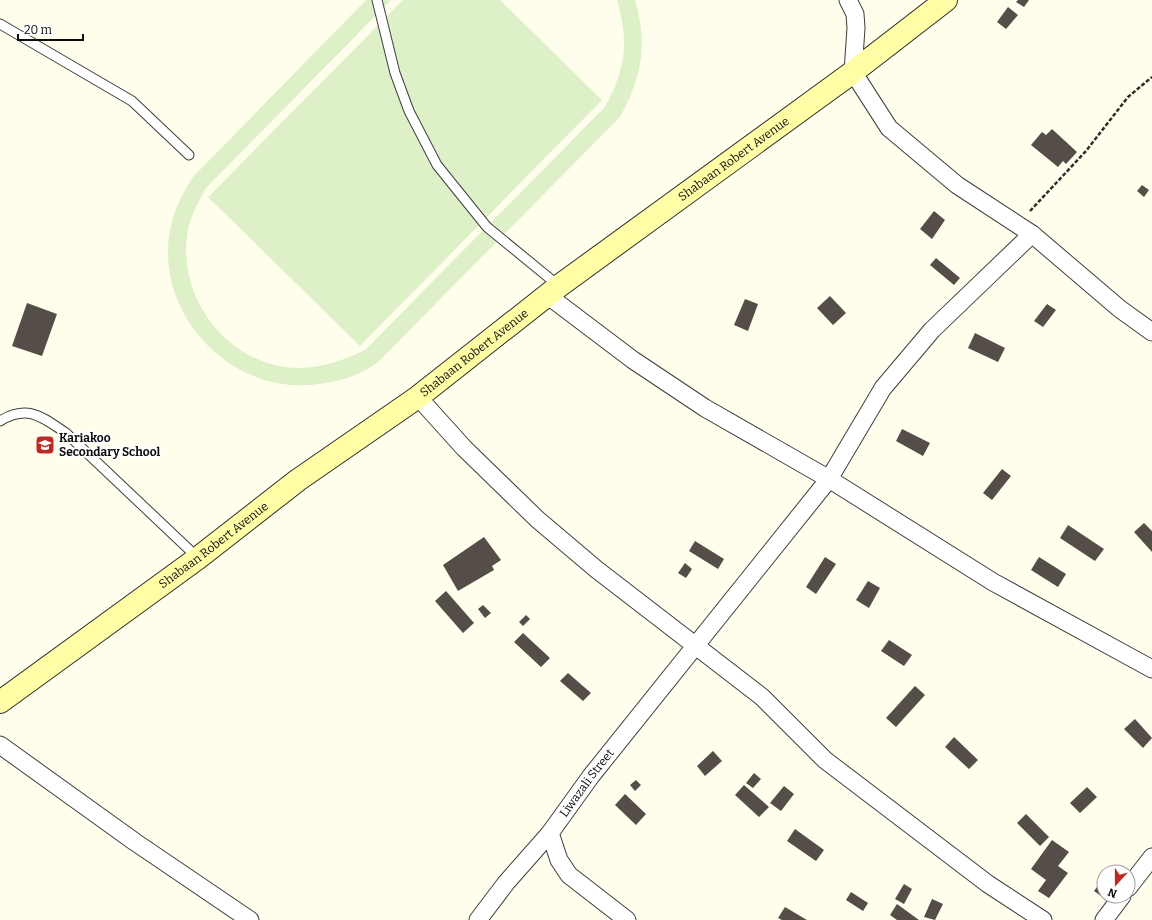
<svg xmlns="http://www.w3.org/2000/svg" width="1152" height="920" viewBox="0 0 1152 920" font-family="Bitter,serif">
<rect width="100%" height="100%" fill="#fffdeb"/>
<path fill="#def0c7" d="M366,0H391L206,188C199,201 191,215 188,230C175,298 230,369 301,368C325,367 344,360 365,350L605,107C626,69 629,42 617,0H635C648,44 642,77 620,117L378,362C359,377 334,383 310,385C225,391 152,309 171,225C175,208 183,193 192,178Z
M403,0H500L602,100L360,346L208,197Z"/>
<path fill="#554e48" d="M1018,0H1029L1024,7L1016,2Z
M1008,7L1018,15L1006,29L997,22Z
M1052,129L1077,152L1066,164L1063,161L1058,167L1031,145L1042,132L1046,135Z
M1142,185L1149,190L1144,197L1137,191Z
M934,211L945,220L932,239L920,229Z
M936,258L960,278L954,285L930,265Z
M830,296L846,313L833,325L817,308Z
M745,299L758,304L748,331L734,325Z
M27,303L57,314L42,356L12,346Z
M1047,304L1056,310L1043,327L1034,321Z
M975,333L1005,348L998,362L968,348Z
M902,429L930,443L923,456L896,441Z
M1002,469L1011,476L992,500L983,493Z
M1144,523L1152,531V552L1134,532Z
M1068,525L1104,549L1095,561L1060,538Z
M484,537L501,560L492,566L494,570L458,591L443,565Z
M695,541L724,559L718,569L689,551Z
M825,557L836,564L816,594L806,587Z
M1039,557L1066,574L1058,587L1031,570Z
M685,563L692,569L686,578L678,573Z
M868,581L880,588L869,608L856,600Z
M446,591L474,623L463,633L435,601Z
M483,605L491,613L485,618L478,609Z
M526,615L530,619L523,626L519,622Z
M523,633L550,658L541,667L514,642Z
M889,640L912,655L904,666L881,651Z
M568,673L591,693L583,701L560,681Z
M915,686L925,695L896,727L886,718Z
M1135,719L1152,738L1143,748L1124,729Z
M954,737L978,760L969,769L945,747Z
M713,751L722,761L705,776L697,766Z
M754,773L761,779L753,788L746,783Z
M636,780L641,785L635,791L630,785Z
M744,785L769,807L759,817L735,795Z
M784,786L794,794L781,811L770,803Z
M1087,787L1097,797L1080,813L1070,803Z
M625,794L646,814L636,825L615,805Z
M1026,814L1049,837L1040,846L1017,823Z
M795,829L824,850L816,861L787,841Z
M1052,840L1069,852L1058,866L1068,873L1049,898L1038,891L1046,880L1031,869Z
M1100,883L1104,886V892L1101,896L1094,891Z
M904,884L912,889L904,904L895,899Z
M851,892L868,903L863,911L846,900Z
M932,899L943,904L935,920L924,917Z
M897,904L919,920H897L890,915Z
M785,907L807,920H782L778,918Z"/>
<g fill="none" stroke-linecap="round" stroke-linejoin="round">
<g stroke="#3f3f3f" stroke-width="11">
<path id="lane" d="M377,0L395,73L409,111L437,165L487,227L559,286
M0,24L132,101L189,155
M0,421C28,404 42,417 66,433L198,558"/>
</g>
<g stroke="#3f3f3f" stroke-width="19">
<g id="street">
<path d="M848,0L855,14L856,28L853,72L889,128L957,185L1032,234L1120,309L1152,332"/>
<path d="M547,295L633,360L705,408L829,479L993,582L1152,669"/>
<path d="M418,397L464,448L537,519L596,569L762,697L825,760L988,884L1043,920"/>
<path d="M0,745L135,842L250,920"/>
<path d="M550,833L559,860L569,875L627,920"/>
<path d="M1128,888L1152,857"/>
<path id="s1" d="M478,920L506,883L550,833L591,776L829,479L883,388L932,330L1032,234"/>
<path d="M1104,920L1122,896"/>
</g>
</g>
<g stroke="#2e2e2e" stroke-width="24">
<g id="secondary">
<path id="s2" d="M0,702L198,558L298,480L418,397L559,286L853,72L946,0"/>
</g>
</g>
<path stroke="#2e2e2e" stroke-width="2.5" stroke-dasharray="4 2" stroke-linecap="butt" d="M1030,211L1086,151L1128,97L1152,77"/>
<use href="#lane" stroke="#fff" stroke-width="9"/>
<use href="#street" stroke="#fff" stroke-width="17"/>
<use href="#secondary" stroke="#fffda6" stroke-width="22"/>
</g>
<defs>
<g id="school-square" transform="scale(1)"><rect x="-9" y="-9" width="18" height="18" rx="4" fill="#bc2a24" stroke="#fff"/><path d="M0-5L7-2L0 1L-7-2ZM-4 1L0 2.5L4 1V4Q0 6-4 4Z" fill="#fff"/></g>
</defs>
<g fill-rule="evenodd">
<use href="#school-square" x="45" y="445"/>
</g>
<g text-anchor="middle" stroke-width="4" stroke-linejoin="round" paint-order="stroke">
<g font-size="12" fill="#0c0c0c" stroke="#fff">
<text dy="4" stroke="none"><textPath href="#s2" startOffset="913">Shabaan Robert Avenue</textPath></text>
<text dy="4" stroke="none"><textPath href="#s2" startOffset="589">Shabaan Robert Avenue</textPath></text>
<text dy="4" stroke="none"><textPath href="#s2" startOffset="265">Shabaan Robert Avenue</textPath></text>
<text dy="4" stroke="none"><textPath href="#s1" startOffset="175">Liwazali Street</textPath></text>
</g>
<g font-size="12" font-weight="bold" fill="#0c0c0c" stroke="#fff" text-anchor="start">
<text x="59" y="442">Kariakoo<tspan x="59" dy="14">Secondary School</tspan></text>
</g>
</g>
<g transform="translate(1116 884) rotate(201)"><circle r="19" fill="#ffffff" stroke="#9e9e9e"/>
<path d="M0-3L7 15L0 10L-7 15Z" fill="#bc2a24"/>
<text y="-6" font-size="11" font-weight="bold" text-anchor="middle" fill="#0c0c0c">N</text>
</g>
<path d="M18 34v6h65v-6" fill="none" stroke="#0c0c0c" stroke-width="2"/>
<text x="24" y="34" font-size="12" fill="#0c0c0c" stroke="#ffffff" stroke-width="3" paint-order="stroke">20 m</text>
</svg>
